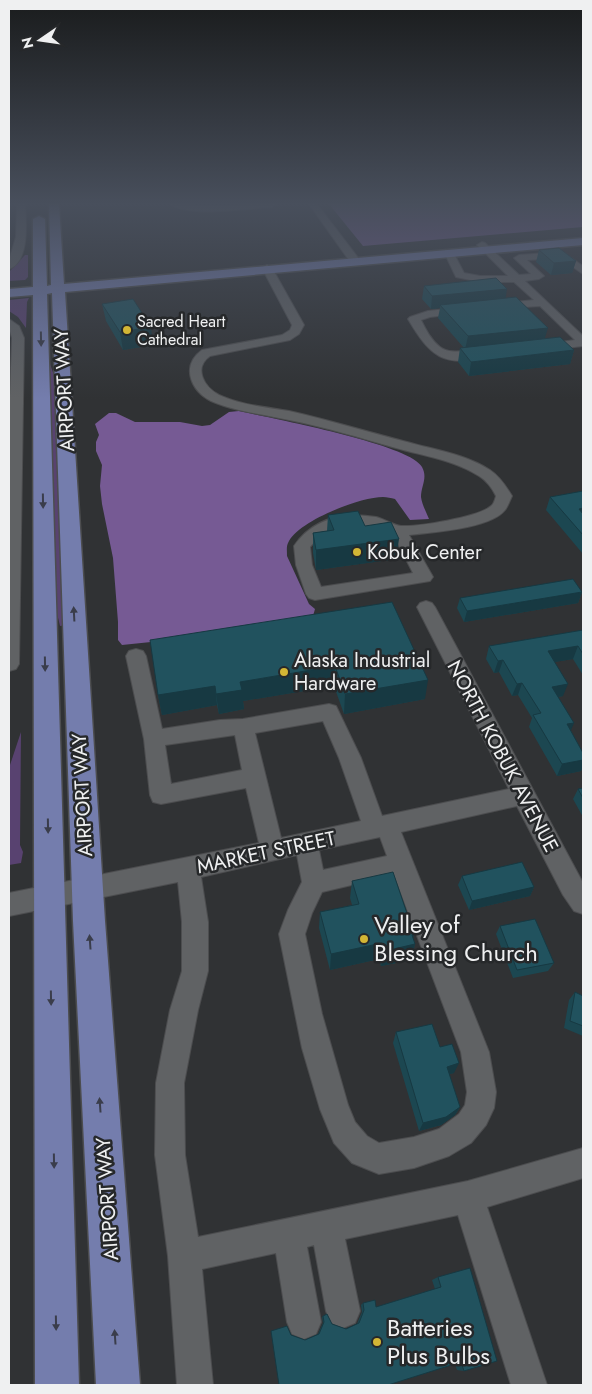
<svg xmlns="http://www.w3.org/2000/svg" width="592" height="1394" viewBox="0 0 592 1394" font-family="Jost,sans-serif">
<rect width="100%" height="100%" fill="#303234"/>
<path fill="#584270" d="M25,255H28V277L25,280L9,281V272Z
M29,298L27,302L26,328L18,317L9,311V300Z
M47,364H50L55,378V389L66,625L60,626L55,605Z
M21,732L20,845L23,852L21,863L9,865V768Z"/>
<path fill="#765a94" d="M329,204H580L583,206V227L363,246Z
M239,411C269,418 410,444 422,467C428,478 421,486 421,497C422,504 426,512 429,519L410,520L395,499C391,498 387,497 383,497C360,497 301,520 289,541C286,546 287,550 287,556L309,604L315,609L313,616L151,642L122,645L118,640V622L113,558L102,504L100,486L102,465L96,451V442L99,435L95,424L109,413H116L135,422H180L202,426L210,425L229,412Z"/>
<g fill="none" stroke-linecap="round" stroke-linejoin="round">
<g stroke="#4c4d4f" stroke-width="2">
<path id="minor" d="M17,204H25C26,221 30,262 9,269V260L16,237Z
M170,204L210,206L276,204L272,207C249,208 188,218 170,204Z
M309,204H317L359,259V263H351Z
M482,242L485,243L519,275L531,274L514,258L519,255L562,252L583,266V274L560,258L527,260L544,276L539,279L525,281L583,336V346L539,351L537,348L539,345L575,340L540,306L492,309L491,307L492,305L496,304L534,300L514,282H480L456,277L444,252L446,250H452L464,273L480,276H508L477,245Z
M267,265L272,268L304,325L299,334L290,340L210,356C193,368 204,387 219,395C240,405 266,407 289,411C329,420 368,432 407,442C435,450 465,454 490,470C499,476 506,486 512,496C510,500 508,506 505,510C490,529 433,532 409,535L433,577L430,581L315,600L309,598L306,594L296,565L294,546C313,518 344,512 376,517C384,519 393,525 401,526C418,527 479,517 491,506C494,504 495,499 496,496C492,488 487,481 479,476C454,460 424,456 396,448C361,438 325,427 289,420C263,414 236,412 211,401C191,391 180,366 202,350L282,335L290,330L292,325L262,268ZM348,524L373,527L393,534L413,573L321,587L312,565L310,547L321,534Z
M465,307L471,310L469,312L430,317L421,320C426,330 431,340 440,347C454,358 480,344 490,354L488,357C443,368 430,356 408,319L410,317L428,311Z
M9,319L19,326L24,338L19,664L16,669L9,671V425L12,338L9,328Z
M426,601L432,603L435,607L583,883V914L574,911L563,895L517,806L401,832L489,1052L496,1092L494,1108L486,1125L471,1143L449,1156L414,1168L379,1174L352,1163L334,1143L320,1109L302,1048L279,934L288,910L302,882L297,855L201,877L208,922V971L198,1010L184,1083L185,1155L198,1237L468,1181L583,1148V1178L487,1207L547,1385H511L458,1215L345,1239L360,1311L355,1323L343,1328L331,1323L326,1311L314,1245L307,1247L321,1322L316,1334L304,1339L292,1334L287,1322L276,1253L202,1269L213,1385H177L168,1256L155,1155L156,1083L170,1010L182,971V922L178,882L9,916V893L259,843L246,788L161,804L153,802L150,795L144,739L126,656L129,651L136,649L143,651L146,656L162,729L220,720L243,719L329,704L336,706L361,758L382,816L509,789L417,607L420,603ZM323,721L339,758L361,821L281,838L255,733ZM235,735L242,770L171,784L165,745ZM380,837L387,856L323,870L319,850ZM394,875L461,1052L467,1092L465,1105L459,1114L439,1129L414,1137L379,1143L367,1136L355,1122L348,1105L322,1014L305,934L312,913L322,892Z"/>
</g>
<g stroke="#4c4d4f" stroke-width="3">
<path id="major" d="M49,204H59L64,284L583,238V245L65,292L105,921L140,1385H96L73,921L52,293L47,294L79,1385H35L33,295L9,297V289L33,287V219L39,216L45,219L47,286L51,285Z"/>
</g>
<use href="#minor" fill="#606264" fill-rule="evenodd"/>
<use href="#major" fill="#747dad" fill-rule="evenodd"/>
</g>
<path fill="#1c4751" d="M539,250L576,261L572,273L551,275L536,262Z
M424,286L505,298L545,339L574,350L570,364L469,376L458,362L460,348H464L438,318L440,308L431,309L422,299Z
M102,304L153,345L123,350L106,321Z
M583,491V554L546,510L550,497Z
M328,515L365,526L396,559L316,570L313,553V533L327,531Z
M582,592L578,603L464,622L457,608L460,598Z
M392,602L425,699L344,714L334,686L243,701L244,709L219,714L217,705L162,715L158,695Z
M583,630V675L573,659L554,662L563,696L558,697L571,731L583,753V767L581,771L557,776L529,727L532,718L518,695L512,696L499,672L494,673L486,659L489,646Z
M583,788V817L573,799L578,789Z
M462,876L534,887L530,896L469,910L458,885Z
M352,881L414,934L413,938L415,944L411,960L381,966L379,959L330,970L319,928L320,912L352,905L350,898Z
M500,926L554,963L548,971L513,978L496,934Z
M575,992L583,996V1036L564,1028L569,1000Z
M396,1032L440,1047L454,1073L449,1074L460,1107L455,1115L441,1125L419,1131L393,1043Z
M438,1277L464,1371L457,1370L455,1364L388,1385L291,1335L305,1340L318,1334L323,1323L322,1317L323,1316L332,1324L346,1329L357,1324L362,1312L361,1305L363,1303L376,1307L435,1289L432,1280Z"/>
<path fill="#173942" d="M576,261L572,273L551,275L554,263Z
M507,289L505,302L440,305V308L431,309L432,296Z
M151,327L153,345L123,350L120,332Z
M548,328L544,341L465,350L468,336Z
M574,350L570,364L469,376L471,362Z
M583,508V521L579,509Z
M399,539L396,559L316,570V550Z
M582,592L578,603L464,622L467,611Z
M578,646L573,659L543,664L548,651Z
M503,660L499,672L494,673L498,661Z
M335,666L334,686L243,701L244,709L219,714L216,694L240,682Z
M428,680L425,699L344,714L345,694Z
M522,683L518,695L512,696L517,684Z
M568,684L563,696L547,699L552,687Z
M215,686L217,705L162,715L158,695Z
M574,723L569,735L567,724Z
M583,760V767L581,771L557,776L562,764Z
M534,887L530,896L469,910L472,901Z
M414,934L411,945L415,944L411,960L381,966L385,951Z
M382,943L379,959L330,970L331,954Z
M459,1063L454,1073L442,1076L447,1067Z
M460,1107L455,1115L441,1125L419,1131L423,1123Z"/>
<path fill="#21525e" stroke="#173942" d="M559,248L576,261L554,263L539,250Z
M496,278L507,289L432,296L424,286Z
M516,297L548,328L468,336L440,305Z
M133,299L151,327L120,332L102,304Z
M560,337L574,350L471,362L460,348Z
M583,491V508L579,509L583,514V535L550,497Z
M358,511L365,526L391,522L399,539L316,550L313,533L334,530L328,515Z
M573,579L582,592L467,611L460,598Z
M392,602L428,680L345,694L335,666L240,682L242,690L216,694L215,686L158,695L150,640Z
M583,630V654L578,646L548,651L568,684L552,687L574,723L567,724L583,753V760L562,764L533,715L541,713L522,683L517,684L503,660L498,661L489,646Z
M583,788V798L578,789Z
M522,862L534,887L472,901L462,876Z
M393,872L414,934L412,935L415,944L385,951L382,943L331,954L320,912L359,904L352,881Z
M535,919L554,963L517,970L500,926Z
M575,992L583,996V1026L570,1021Z
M432,1024L440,1047L452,1044L459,1063L447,1067L460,1107L446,1117L423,1123L396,1032Z
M470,1268L497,1361L464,1371L461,1362L388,1385H279L271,1331L287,1326L291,1335L305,1340L319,1334L324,1322L323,1316L327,1314L332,1324L346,1329L359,1323L364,1310L363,1303L375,1300L376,1307L441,1287L438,1277Z"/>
<defs><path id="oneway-solid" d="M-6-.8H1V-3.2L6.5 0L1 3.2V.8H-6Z" transform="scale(1.25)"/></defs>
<g fill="#3a3d4b">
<use href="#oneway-solid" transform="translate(41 339) rotate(89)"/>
<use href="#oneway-solid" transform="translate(43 501) rotate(89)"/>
<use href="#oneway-solid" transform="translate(74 614) rotate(-93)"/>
<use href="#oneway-solid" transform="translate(45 664) rotate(89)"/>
<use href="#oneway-solid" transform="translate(48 826) rotate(89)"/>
<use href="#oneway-solid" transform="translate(90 942) rotate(-94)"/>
<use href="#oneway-solid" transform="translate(51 998) rotate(89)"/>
<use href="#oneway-solid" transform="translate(100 1105) rotate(-94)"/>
<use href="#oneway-solid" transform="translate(54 1161) rotate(89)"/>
<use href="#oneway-solid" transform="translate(56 1323) rotate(89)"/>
<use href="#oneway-solid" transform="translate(115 1337) rotate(-94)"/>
</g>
<linearGradient id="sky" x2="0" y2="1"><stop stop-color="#1a1c1d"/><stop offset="0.51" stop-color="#484f5c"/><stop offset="1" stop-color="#484f5c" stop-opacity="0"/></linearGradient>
<rect width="592" height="399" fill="url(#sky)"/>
<g fill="#d3b635" stroke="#26282a" stroke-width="2">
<circle cx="127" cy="330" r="5"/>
<circle cx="357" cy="552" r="5"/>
<circle cx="284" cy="672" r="5"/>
<circle cx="364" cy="939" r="5"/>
<circle cx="377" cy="1342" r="5"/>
</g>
<g text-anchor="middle" stroke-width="5" stroke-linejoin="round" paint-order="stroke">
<g font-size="16" fill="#eff0f1" stroke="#26282a" text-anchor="start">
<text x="137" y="327">Sacred Heart<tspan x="137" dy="18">Cathedral</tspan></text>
</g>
<g font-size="20" fill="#eff0f1" stroke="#26282a">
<text transform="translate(64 390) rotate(-93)" y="7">AIRPORT WAY</text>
<text transform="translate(503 756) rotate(62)" y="7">NORTH KOBUK AVENUE</text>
<text transform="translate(82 795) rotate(-93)" y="7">AIRPORT WAY</text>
<text transform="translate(266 852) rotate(-12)" y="7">MARKET STREET</text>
<text transform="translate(107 1199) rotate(-94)" y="7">AIRPORT WAY</text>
</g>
<g font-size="20" fill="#eff0f1" stroke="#26282a" text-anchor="start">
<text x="367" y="559">Kobuk Center</text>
<text x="294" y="667">Alaska Industrial<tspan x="294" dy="23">Hardware</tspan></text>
</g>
<g font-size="24" fill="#eff0f1" stroke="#26282a" text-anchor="start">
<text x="374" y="933">Valley of<tspan x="374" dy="28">Blessing Church</tspan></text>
<text x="387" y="1336">Batteries<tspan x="387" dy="28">Plus Bulbs</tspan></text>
</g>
</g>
<rect width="592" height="1394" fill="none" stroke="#eff0f1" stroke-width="20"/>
<g transform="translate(40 40) rotate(257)" stroke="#26282a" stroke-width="4" paint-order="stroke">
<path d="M0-4L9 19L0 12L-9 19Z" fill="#eff0f1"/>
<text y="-8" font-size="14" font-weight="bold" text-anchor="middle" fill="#eff0f1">N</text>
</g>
</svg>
